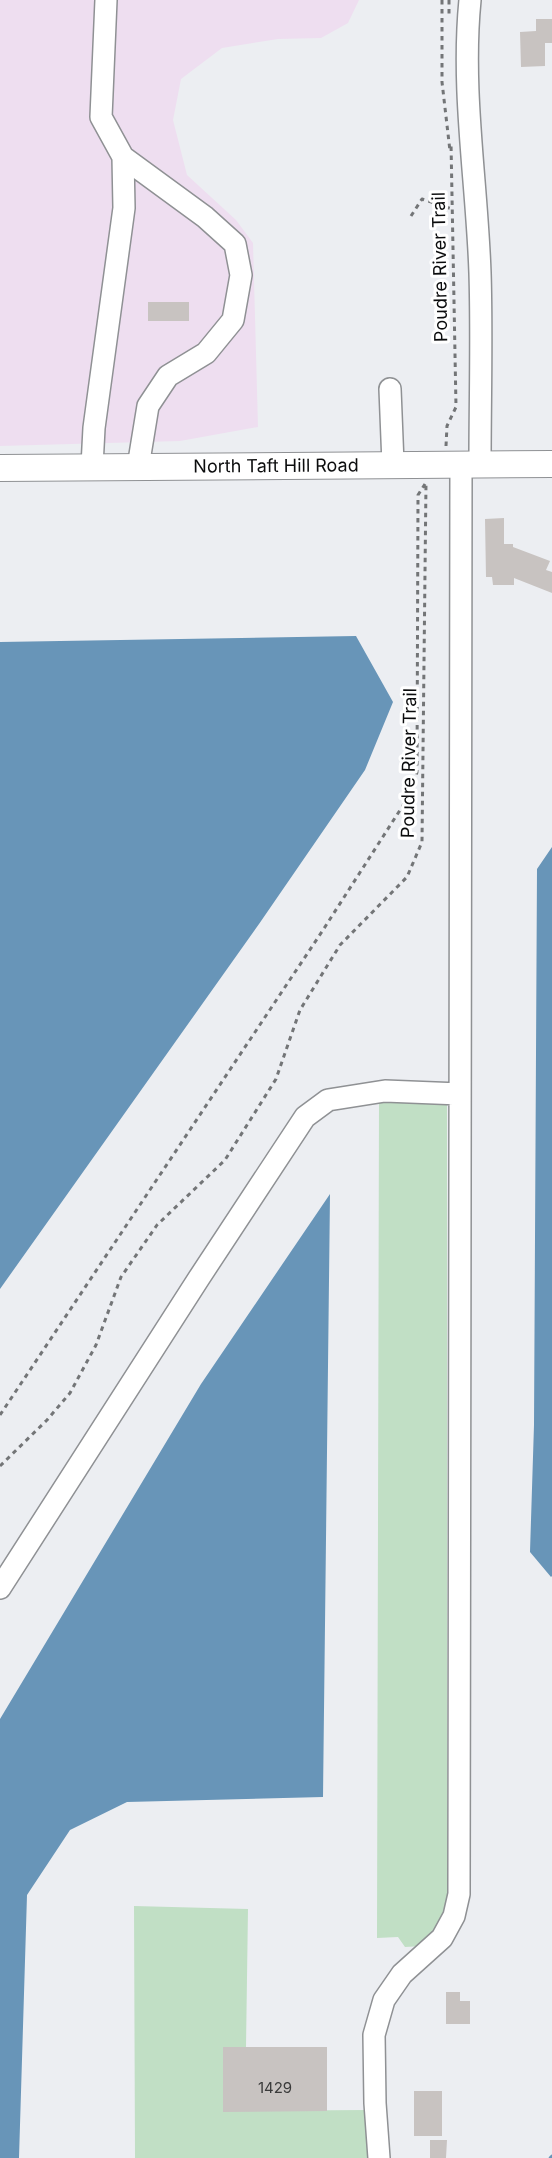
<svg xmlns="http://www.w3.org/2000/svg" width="552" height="2158" viewBox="0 0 552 2158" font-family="Inter,sans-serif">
<rect width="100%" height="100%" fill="#eceef2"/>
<path fill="#eedef0" d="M0,0H359L348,23L321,38L278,39L222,48L181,79L173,120L187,175L236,220L253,243L258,427L180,441L0,446Z"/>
<path fill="#c1dfc5" d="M379,1102L447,1104V1903L443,1922L423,1946L405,1947L398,1937L377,1938Z
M134,1906L248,1909L246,2047L223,2048V2111L368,2110L373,2158H135Z"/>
<path fill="#6895b8" d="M356,636L393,702L365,770L259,924L0,1289V642Z
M552,847V1576L551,1577L530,1552L534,1425L537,869Z
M330,1194L323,1797L127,1802L70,1830L27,1895L19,2158H0V1719L201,1384Z"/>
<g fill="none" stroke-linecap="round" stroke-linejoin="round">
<path stroke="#6895b8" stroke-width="4.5" d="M551,2158L552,2157"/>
</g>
<path fill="#c8c3c1" d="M536,19H552V43H545V66L521,67L520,32L536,31Z
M148,302H189V321H148Z
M504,518V544H513V547L550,561L546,570L552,572V593L514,578V585H493L492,577H486L485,519Z
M446,1992H460V2001H470V2024H446Z
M223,2047H327V2111L223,2112Z
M414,2091H442V2136H414Z
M430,2140H447L446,2158H430Z"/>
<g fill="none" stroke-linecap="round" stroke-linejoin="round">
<g stroke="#8f9194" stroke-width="24">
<path id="minor" d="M470,0C461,91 477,182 480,273C482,336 480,400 480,464
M123,157L205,217L235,244L241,275L233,320L206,353L168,376L148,406L138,467
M390,389L393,464
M92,466L94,428L124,208L123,157L101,117L106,0
M0,1588L199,1278L305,1117L328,1100L385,1091L460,1094
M379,2158L375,2103L374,2035L384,2000L402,1974L442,1938L454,1916L459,1894L461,464"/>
</g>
<g stroke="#8f9194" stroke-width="28">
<g id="major">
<path id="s1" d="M0,468L552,464"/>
</g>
</g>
<path stroke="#737577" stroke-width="3" stroke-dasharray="4.5 4.5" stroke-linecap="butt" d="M442,0V82L450,151
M449,0V16
M411,216L422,199L452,209
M446,446L447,426L456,407L451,143
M0,1415L323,930L411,793L417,772L418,495L425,484
M0,1466L47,1420L70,1393L96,1345L121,1277L157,1225L225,1160L276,1079L300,1010L340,945L407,877L422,842L426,483"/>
<use href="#minor" stroke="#fff" stroke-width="21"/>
<use href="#major" stroke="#fff" stroke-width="26"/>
</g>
<g text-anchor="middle" stroke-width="6" stroke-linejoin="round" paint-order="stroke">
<g font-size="15" fill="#3a3a3a">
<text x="275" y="2093">1429</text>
</g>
<g font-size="18" fill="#0b0c0d" stroke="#fff">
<text transform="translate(440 267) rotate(-91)" y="6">Poudre River Trail</text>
<text dy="6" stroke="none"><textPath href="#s1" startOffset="276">North Taft Hill Road</textPath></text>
<text transform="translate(409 763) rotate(-89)" y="6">Poudre River Trail</text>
</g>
</g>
</svg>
